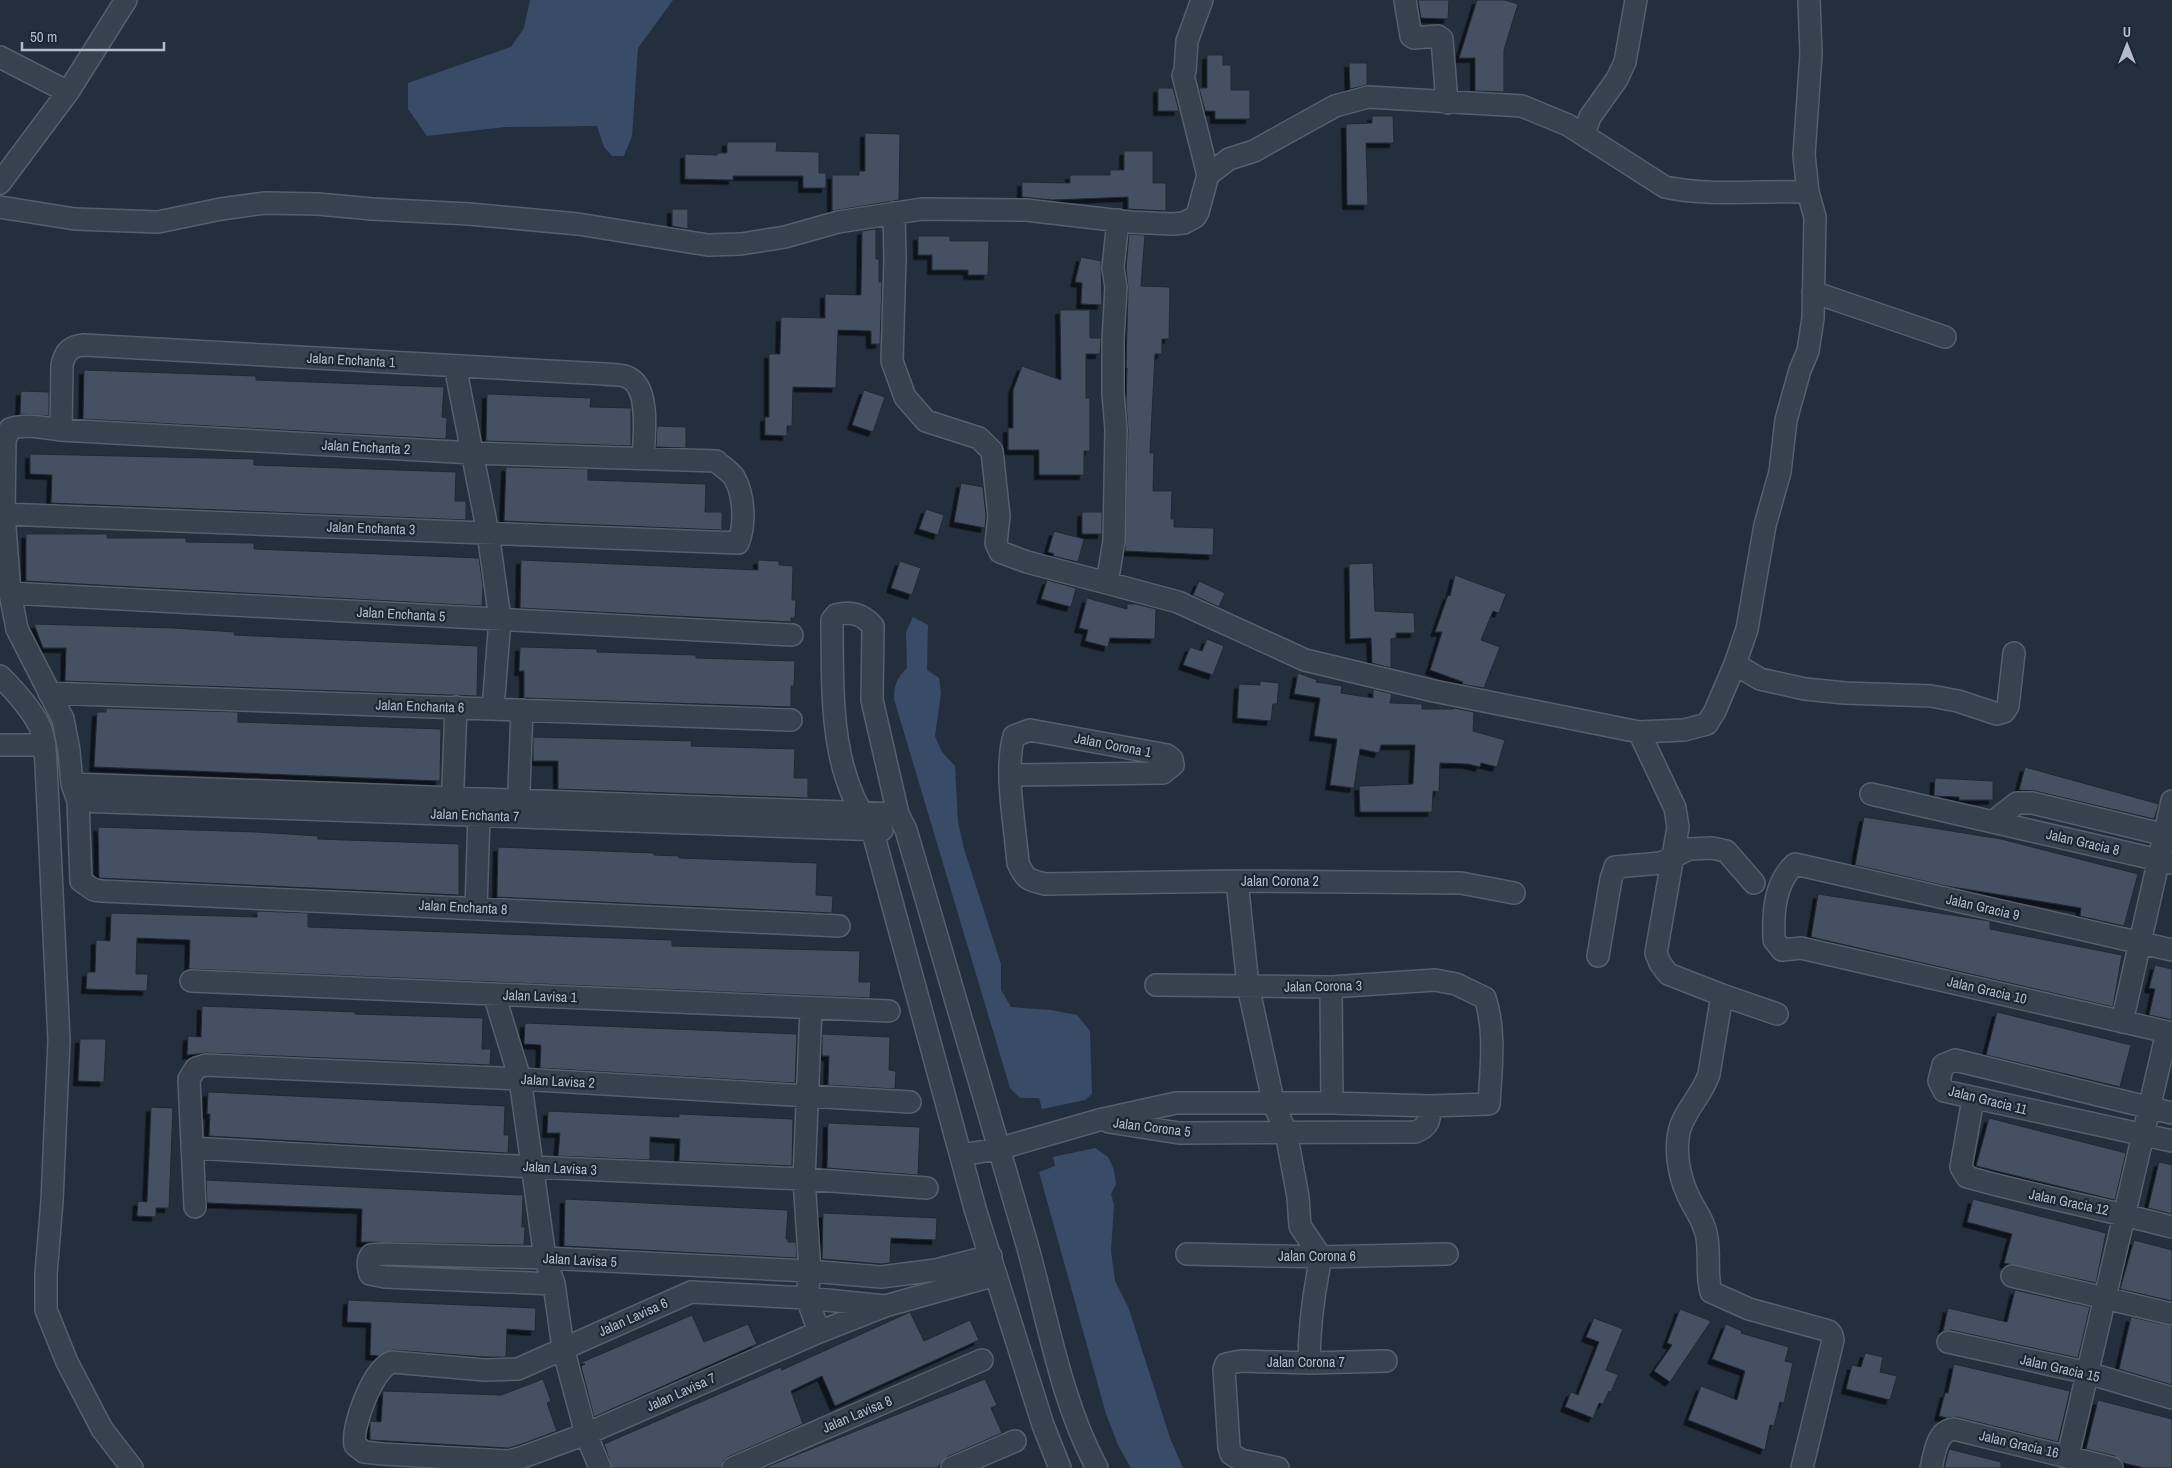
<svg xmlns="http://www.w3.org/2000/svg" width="2172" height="1468" viewBox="0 0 2172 1468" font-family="'Archivo Narrow',sans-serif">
<defs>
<filter id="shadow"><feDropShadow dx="-4.5" dy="4.5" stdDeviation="0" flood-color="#0009"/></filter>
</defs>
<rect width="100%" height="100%" fill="#242f3e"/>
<path fill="#394c67" d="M530,0H673L638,48L632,136L624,156H612L604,147L597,126L505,127L427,136L408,109V83L511,47L524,28Z
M913,617L928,625L927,670L939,678L941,693L935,736L942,752L955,766L958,822L964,849L1001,964V990L1011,1007L1051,1010L1077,1015L1090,1031L1092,1094L1085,1100L1042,1109L1039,1098H1020L1010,1088L894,699C894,685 897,678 907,668L906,632Z
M1095,1148L1108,1157L1114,1170L1116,1184L1111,1194L1114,1205L1111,1251L1115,1281L1129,1309L1170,1438L1183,1468H1131L1118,1445L1106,1414L1039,1172L1055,1166L1053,1157Z"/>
<path fill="#455162" stroke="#1f2835" filter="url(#shadow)" d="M1418,0H1449L1448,19L1421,18Z
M1477,0H1504L1518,4L1504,50V92L1475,91V58H1459Z
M1207,55H1223V65H1231V90H1250V119H1215V111H1205L1199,88H1207Z
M1349,63H1367V85L1350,89Z
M1158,88H1173L1179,111H1158Z
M1372,116H1393L1394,143H1366L1368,205H1347L1346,124L1372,123Z
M865,133L900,134L899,200L832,211V175H859V171H865Z
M727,142H777L776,151L819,152V173H826V188H803V176H733V180L685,179V154L717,155V153H727Z
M1124,151H1153V183H1166V211L1128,209V197L1052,200L1022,197V182L1070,183V175H1110V170H1124Z
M672,209H688V229L672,226Z
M876,229V259H879V282H882L880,344H871V331L838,330L836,388L793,387L792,426H787V436L765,435V417H769V354H780L781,317L825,318V294L861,295L862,231Z
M1129,234L1145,235L1141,286L1170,287L1169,339H1162V354H1155L1150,453H1154L1153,491H1172L1171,519H1174V527L1214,528L1213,555L1125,551L1128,429L1126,404L1127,368H1126L1128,288L1126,268Z
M918,236H950V241H989L988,275H968V270H932V255H918Z
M1081,257L1101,261L1102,305L1081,304L1082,283L1075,282Z
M1060,310H1090V338H1101L1100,354H1086V398H1090V451H1084V475H1039V450H1008V428H1013V390L1022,366L1061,380Z
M84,370L256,376V380L444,387L442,417L447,418L446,439L83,419Z
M864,390L885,397L873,432L852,425Z
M21,391L49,392V416L20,414Z
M487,394L591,398L590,407L631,408V446L486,441Z
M657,426L686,427V448L656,447Z
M30,454L254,459V465L456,472L455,501H466V520L51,503L52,475L30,474Z
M506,467L588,469V480L706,484L705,512H722V530L504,521Z
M961,483L983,487L986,516L985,528L954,522Z
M926,509L944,515L938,535L919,529Z
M1082,512H1102V534H1082Z
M1054,531L1084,539L1078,562L1053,556L1054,554L1048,552Z
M26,534H107V538H186V542L254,543V549L479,558L483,586L482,606L26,581Z
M521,560L758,570V560L779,561V565L793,566L792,600H796L795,618H791V622L520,608Z
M900,561L921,568L912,595L891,588Z
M1373,563L1375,611L1414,613L1415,633H1396V638L1391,639V668L1372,663L1371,638L1350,639L1349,564Z
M1455,575L1506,594L1499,613L1493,611L1481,640L1500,647L1484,688L1462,684L1463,682L1430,670L1442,632H1435L1448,595L1450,596Z
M1047,580L1076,588L1071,607L1041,599Z
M1199,581L1225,593L1219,607L1193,595Z
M1087,598L1127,609V604H1136L1156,609L1155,639L1110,638L1108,647L1085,641L1088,630L1079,628Z
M34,624L173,628L235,632L234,635L478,646L477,696L65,681L66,648H43Z
M1207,639L1224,646L1213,675L1183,665L1190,647L1202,651Z
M520,647L597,649V652L696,655V658L795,661L794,686H791V707L524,698V671H519Z
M1298,673L1317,680L1316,682L1342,686L1341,693L1373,698V689L1392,694L1390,703L1422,704V709H1453L1454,708L1474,712L1473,731L1505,740L1497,767L1481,763L1480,767L1468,764L1440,763L1439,792L1433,791L1432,812H1360L1359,786L1413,784L1415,745H1381L1379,753L1360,749L1354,788L1330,785L1337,739L1314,736L1320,698L1294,694Z
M1260,681L1279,683L1277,704H1273L1271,721L1237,718L1239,684L1260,685Z
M106,708L238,712V722L441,729L440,781L94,767L97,712H106Z
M533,737L692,741L691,746L795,749L794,778H808V798L558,789V761H533Z
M2025,767L2159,804L2154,819L2035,791L2019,790Z
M1935,778L1993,781V800H1959V797L1934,796Z
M1864,817L2001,839L2138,874L2124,926L2080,916L2081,908L1946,886L1855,865Z
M98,827L257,832L318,836V839L459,844V895L99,878Z
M498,847L654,853V855L679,856V858L817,863L816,895L833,896L832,913L497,897Z
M1818,894L1990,921V929L2122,955L2113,1007L1811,937Z
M257,911L308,913V927L672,940V946L860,951L859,982H871L870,998L189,969L190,940L137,938L136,974H148L147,991L86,989L87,972H95L96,940L110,941L111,913L257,917Z
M2155,965L2172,969V1020L2149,1015L2155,989L2149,988Z
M202,1006L355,1012V1014L483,1018L482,1049H491L490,1065L207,1053L187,1055L188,1036L201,1037Z
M1997,1012L2131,1045L2120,1087L1986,1055Z
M525,1023L797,1034L795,1083L540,1068L541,1045L524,1044Z
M822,1034L890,1037L889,1070L896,1071L895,1089L828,1085L829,1056H822Z
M80,1039H106L104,1082L78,1081Z
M208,1092L505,1106L504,1135H509L508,1153L209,1136L210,1114H207Z
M151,1107L173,1108L169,1208H156V1217L137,1216L138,1201L147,1202Z
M548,1111L679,1117V1114L793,1119L792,1166L679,1161L680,1139L650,1137V1160L558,1156L560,1133H547Z
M1989,1118L2126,1153L2115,1200L1976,1166Z
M828,1123L920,1127L918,1175L827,1168Z
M2159,1162L2172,1165V1214L2148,1208Z
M206,1180L523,1195L522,1227H525L524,1245L361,1242L362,1209L207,1203Z
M565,1199L788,1210L786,1239H788V1242H796L797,1258L564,1246Z
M1973,1199L2106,1233L2096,1283L2004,1263L2012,1234L1967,1222Z
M823,1213L937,1218L936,1240L891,1238L890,1263L881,1264L822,1259Z
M2134,1240L2172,1250V1301L2120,1289Z
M2015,1290L2090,1307L2078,1358L1951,1330L1943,1331L1948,1308L2007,1322Z
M348,1300L536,1308L535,1331L507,1329L506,1357H485L393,1350L379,1356L370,1355L371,1323L347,1322Z
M1680,1309L1711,1321L1670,1382L1654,1371L1672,1345L1667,1343Z
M910,1312L924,1341L970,1320L979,1340L835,1406L822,1376L791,1391L803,1424L728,1457L723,1461L721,1468H612L604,1444L781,1367L782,1370Z
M692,1315L704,1342L748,1324L757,1344L594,1417L581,1366L585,1364L580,1363Z
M2131,1317L2172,1326V1385L2119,1369Z
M1594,1318L1623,1329L1606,1370L1618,1375L1611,1392L1609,1391L1603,1404L1599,1403L1593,1418L1565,1407L1571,1392L1578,1395L1599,1342L1586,1337Z
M1726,1324L1742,1331L1741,1333L1789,1347L1785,1361L1793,1363L1784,1403L1780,1402L1774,1426L1770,1425L1765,1450L1688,1420L1701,1386L1737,1400L1745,1371L1712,1359Z
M1865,1353L1883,1357L1880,1372L1897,1376L1890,1400L1846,1389L1852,1365L1861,1367Z
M1954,1364L2070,1391L2058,1442L1957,1417L1947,1418L1939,1416L1945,1393H1948Z
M543,1379L551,1401L547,1403L557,1431L519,1445L508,1448L370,1440V1421L381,1422L383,1391L501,1395Z
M985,1379L997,1405L991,1408L1002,1433L947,1457L937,1468H764Z
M2098,1400L2172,1419V1468H2144L2123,1463L2115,1456L2086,1449Z
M1949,1449L2001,1462V1468H1944Z"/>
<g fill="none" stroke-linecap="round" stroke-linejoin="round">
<g stroke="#565f6c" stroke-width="24">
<path id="minor" d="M1202,0L1187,41L1185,71L1183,75L1208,175
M1405,0L1411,36L1414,38L1438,36L1442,39L1447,103
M0,57L68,92
M1584,135L1590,117L1617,79L1625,62L1636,0
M0,183L68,92L126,0
M0,207L75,219L158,222L221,209L265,203L318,204L372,209L469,214L578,224L708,245L741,244L785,237L838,222L922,209L1026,210L1130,222L1172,224L1184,223L1195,217L1198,212L1208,175L1229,159L1254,151L1335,106L1368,97L1522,106L1568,125L1665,187C1710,197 1761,190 1808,192
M894,213L895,258L892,361L905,397L926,421L979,438L992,451L999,516L996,543L1000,552L1027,562L1107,583
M1118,220L1113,268L1116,287L1113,340V393L1116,429L1114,541L1107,583L1178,602L1305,660L1434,691L1639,732L1684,730L1707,724L1715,711L1735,664L1747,629L1765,525L1780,472L1786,420L1800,370L1808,351L1813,318L1815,217L1808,192L1804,155L1811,54L1809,0
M1813,292L1945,337
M455,366L488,533L500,619L493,709
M61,430L62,365C65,352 70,346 84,345L604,374C611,375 621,374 627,377C651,386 644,437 643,458
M4,514L738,543C746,524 744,494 734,477C730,471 721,466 716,461L473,453L61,430C45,428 25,423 10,429L5,440L4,514L10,593L17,629L63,719L69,751L72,784L78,801L81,881L94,890L102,891L839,926
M10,593L792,635
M1735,664L1760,679L1805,689L1845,693L1931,696L1958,701L1997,714L2004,712L2008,706L2014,653
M0,676C14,690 30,707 39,725C45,737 45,751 46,764L59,1040L52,1201L46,1274V1310L67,1362L102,1429L132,1468
M49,693L791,720
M1639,732L1675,808L1678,827L1656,953L1660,963L1668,974L1722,995L1777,1014
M0,745H45
M1011,775L1163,773L1173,765L1172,759L1167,755L1030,730L1014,736C1004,770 1015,825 1018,863C1025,879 1028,880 1045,884L1237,881L1461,883L1514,893
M72,784L898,814
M1871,794L2172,863
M78,801L882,830
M452,811L456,707
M518,814L522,710
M1993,822L2017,803H2032L2166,835
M1237,881L1248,986L1274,1105L1286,1132L1298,1197L1300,1226L1321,1257C1314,1291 1309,1328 1309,1363
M476,908L479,815
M2172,950L1795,864C1774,883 1773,913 1774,940L1782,950L1801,948L2172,1033
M1598,956L1611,879L1615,867L1661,863L1689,849L1712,848L1726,851L1754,883
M191,981L889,1011
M1331,987L1332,1103
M494,994L520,1079L545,1258L554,1284L563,1348L586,1434L600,1468
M1722,995L1709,1074C1703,1094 1683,1112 1679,1132C1675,1152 1679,1175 1687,1193C1693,1208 1705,1221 1707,1238C1710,1256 1706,1274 1711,1292L1749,1309L1829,1331L1832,1335L1833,1340L1802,1468
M811,1008L804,1179L810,1271L807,1298L819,1332
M2122,1022L2172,801
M1973,1099L1961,1167L1967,1177C2035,1196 2104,1209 2172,1227
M2172,1113L1955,1060L1943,1065L1939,1081L1944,1091L2172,1141
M1109,1122L1179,1133L1415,1132C1429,1127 1430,1120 1430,1106
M192,1148L533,1167L804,1179L927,1188
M961,1155L998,1149L1099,1120L1176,1103H1332L1430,1106L1489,1104C1491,1069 1496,1031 1485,998L1456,984L1435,980L1331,987L1156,985
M195,1207L189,1079L196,1068L206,1065L520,1079L910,1102
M1187,1254L1321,1257L1447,1254
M2012,1276L2172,1314
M554,1284L385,1277L370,1274C368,1267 367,1261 371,1255L383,1254L545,1258L810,1271L881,1277L936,1270L991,1256
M885,1306L807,1298L691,1292L518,1369L485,1370L392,1362C373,1368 351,1427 355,1445L364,1452L383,1454L490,1460L509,1461L523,1457L586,1434L819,1332L885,1306L996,1275
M1948,1342L2088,1373L2172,1398
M2068,1456L2167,1032
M733,1468L982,1360
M952,1468L1015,1441
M1060,1468L1043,1425L976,1212L872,829C828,770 833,690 832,620L836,615C852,611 862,614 873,626L872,700L898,814L906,830C946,967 986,1104 1026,1241C1047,1315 1060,1399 1097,1468
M1278,1468L1241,1460L1231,1454L1229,1447L1224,1369L1226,1364L1241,1361L1309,1363L1386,1361
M1931,1468C1935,1453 1936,1431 1954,1429L2112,1468"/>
</g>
<use href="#minor" stroke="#38414e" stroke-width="21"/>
</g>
<g text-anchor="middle" stroke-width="4.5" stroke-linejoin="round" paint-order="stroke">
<g font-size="14" fill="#b4bcc9" stroke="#1d2633">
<text transform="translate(351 360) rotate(3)" y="5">Jalan Enchanta 1</text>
<text transform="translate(366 447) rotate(3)" y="5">Jalan Enchanta 2</text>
<text transform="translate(371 528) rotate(2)" y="5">Jalan Enchanta 3</text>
<text transform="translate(401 614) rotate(3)" y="5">Jalan Enchanta 5</text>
<text transform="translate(420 706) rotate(2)" y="5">Jalan Enchanta 6</text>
<text transform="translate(1113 745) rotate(11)" y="5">Jalan Corona 1</text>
<text transform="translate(475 815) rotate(2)" y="5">Jalan Enchanta 7</text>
<text transform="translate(2083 842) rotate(13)" y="5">Jalan Gracia 8</text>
<text x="1280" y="886">Jalan Corona 2</text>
<text transform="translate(463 907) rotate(3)" y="5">Jalan Enchanta 8</text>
<text transform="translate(1983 907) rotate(13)" y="5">Jalan Gracia 9</text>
<text transform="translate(1323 986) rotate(-1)" y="5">Jalan Corona 3</text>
<text transform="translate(1987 990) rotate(13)" y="5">Jalan Gracia 10</text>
<text transform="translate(540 996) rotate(2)" y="5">Jalan Lavisa 1</text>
<text transform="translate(558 1081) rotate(3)" y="5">Jalan Lavisa 2</text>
<text transform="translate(1988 1100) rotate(14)" y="5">Jalan Gracia 11</text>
<text transform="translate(1152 1127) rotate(7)" y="5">Jalan Corona 5</text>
<text transform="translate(560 1168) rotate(3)" y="5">Jalan Lavisa 3</text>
<text transform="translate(2069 1202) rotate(12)" y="5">Jalan Gracia 12</text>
<text x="1317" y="1261">Jalan Corona 6</text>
<text transform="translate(580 1260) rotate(3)" y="5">Jalan Lavisa 5</text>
<text transform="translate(633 1317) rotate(-24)" y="5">Jalan Lavisa 6</text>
<text x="1306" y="1367">Jalan Corona 7</text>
<text transform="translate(2060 1368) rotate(13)" y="5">Jalan Gracia 15</text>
<text transform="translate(681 1392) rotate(-24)" y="5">Jalan Lavisa 7</text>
<text transform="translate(857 1414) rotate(-23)" y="5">Jalan Lavisa 8</text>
<text transform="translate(2019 1444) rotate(13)" y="5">Jalan Gracia 16</text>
</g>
</g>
<g transform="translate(2127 45)" stroke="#1d2633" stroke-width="4" paint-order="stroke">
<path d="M0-4L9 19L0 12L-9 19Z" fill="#b4bcc9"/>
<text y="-8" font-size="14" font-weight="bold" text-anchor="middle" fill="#b4bcc9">U</text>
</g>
<path d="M22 42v8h142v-8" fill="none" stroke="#b4bcc9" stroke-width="2.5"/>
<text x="30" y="42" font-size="15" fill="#b4bcc9" stroke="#1d2633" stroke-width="4" paint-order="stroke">50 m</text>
</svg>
